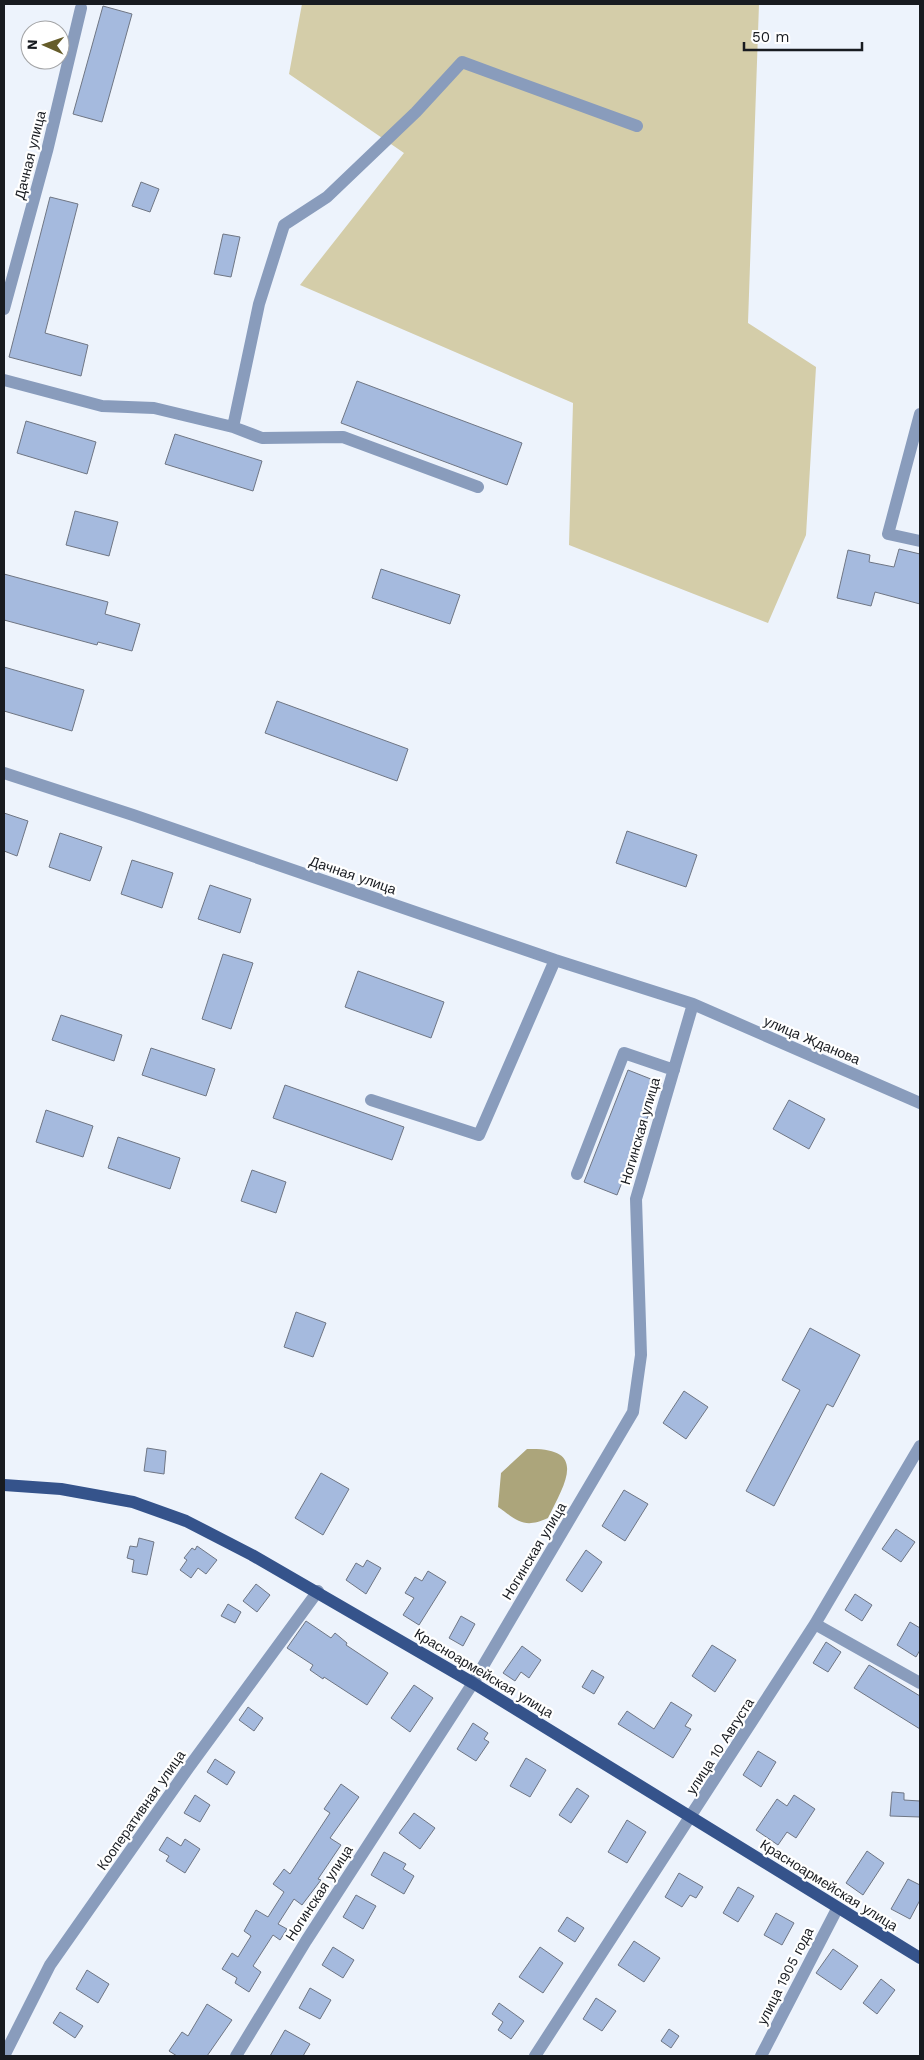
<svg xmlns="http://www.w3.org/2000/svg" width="924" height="2060" viewBox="0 0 924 2060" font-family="'Work Sans',sans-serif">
<rect width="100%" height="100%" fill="#edf3fc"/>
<path fill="#d4cda9" d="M302,4H759L748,323L816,367L806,535L768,623L569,545L573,403L300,285L404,153L289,74Z"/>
<path fill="#aca57b" d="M527,1449C589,1447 565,1483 548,1518C524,1529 518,1521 498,1507L501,1473Z"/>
<path fill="#a5bade" stroke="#6f7684" d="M103,6L132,14L102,122L73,114Z
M141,182L159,189L150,212L132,206Z
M50,197L78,204L45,333L88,345L81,376L9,357Z
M223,234L240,237L231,277L214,274Z
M357,381L522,443L507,485L341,423Z
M26,421L96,442L87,474L17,453Z
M175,434L262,461L253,491L165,464Z
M75,511L118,522L109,556L66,545Z
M899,549L920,554V604L875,592L871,606L837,598L848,550L870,555L869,562L894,567Z
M381,569L460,595L450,624L372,598Z
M4,574L108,602L105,614L140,624L132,651L98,642L97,645L4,620Z
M4,667L84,690L72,731L4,711Z
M277,701L408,749L397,781L265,733Z
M4,813L28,821L17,856L4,851Z
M627,831L697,855L686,887L616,863Z
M60,833L102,847L90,881L49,867Z
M132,860L173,873L162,908L121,894Z
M210,885L251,899L240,933L198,919Z
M223,954L253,963L231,1029L202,1019Z
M358,971L444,1002L431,1038L345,1007Z
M61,1015L122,1035L114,1061L52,1040Z
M151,1048L215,1069L206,1096L142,1075Z
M628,1070L661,1083L617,1195L584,1182Z
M285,1085L404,1127L392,1160L273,1118Z
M789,1100L825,1119L809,1149L773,1129Z
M46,1110L93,1126L83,1157L36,1142Z
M118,1137L180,1158L170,1189L108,1168Z
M252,1170L286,1182L276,1213L241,1201Z
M296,1312L326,1323L313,1357L284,1347Z
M810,1328L860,1355L833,1407L827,1404L774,1506L746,1491L800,1390L782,1380Z
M684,1391L708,1407L686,1439L663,1423Z
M147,1448L166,1451L164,1474L144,1471Z
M321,1473L349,1489L323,1535L295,1518Z
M624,1490L648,1504L625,1541L602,1526Z
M896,1529L915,1542L901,1562L882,1549Z
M139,1538L154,1542L147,1575L132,1572L134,1560L127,1558L130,1546L137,1547Z
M197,1546L217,1560L206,1574L198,1568L191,1578L180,1570L187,1560L184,1558L192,1548L195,1550Z
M586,1550L602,1562L582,1592L566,1580Z
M367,1560L381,1568L366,1594L346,1580L356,1563L363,1567Z
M428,1571L446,1582L419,1625L403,1615L414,1598L405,1593L415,1577L422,1581Z
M256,1584L270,1595L257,1612L243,1601Z
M855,1594L872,1605L862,1621L845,1610Z
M228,1604L241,1612L235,1623L221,1616Z
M461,1616L475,1624L463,1646L449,1638Z
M306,1621L331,1638L335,1633L347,1643L346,1645L388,1673L367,1705L324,1677L323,1679L310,1670L313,1665L287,1648Z
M910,1622L920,1628V1650L916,1657L897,1645Z
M826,1642L841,1652L828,1672L813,1663Z
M712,1645L736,1660L715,1692L692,1676Z
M522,1646L541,1660L529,1678L521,1672L515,1681L503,1673Z
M869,1665L920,1696V1729L854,1688Z
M592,1670L604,1677L594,1694L582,1687Z
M414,1685L433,1698L410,1732L391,1718Z
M671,1702L692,1715L685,1726L691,1729L673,1758L618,1724L627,1711L654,1729Z
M248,1707L263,1718L254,1731L239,1720Z
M473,1723L488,1733L484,1739L489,1742L476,1761L457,1749Z
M758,1751L776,1762L761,1787L743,1775Z
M526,1758L546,1770L530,1797L510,1786Z
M215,1759L235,1772L227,1785L207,1772Z
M341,1784L359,1797L330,1838L341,1845L318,1879L321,1880L302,1905L294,1899L278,1924L287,1929L280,1940L273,1935L253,1966L261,1972L249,1992L235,1983L237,1978L222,1969L232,1953L238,1957L251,1936L244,1931L256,1910L268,1917L284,1892L273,1884L284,1869L290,1874L330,1813L324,1809Z
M577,1788L589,1796L571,1823L559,1815Z
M892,1792L904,1793V1800L920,1801V1817L890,1816Z
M195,1795L210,1805L200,1822L184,1813Z
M794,1795L815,1809L796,1838L787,1832L778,1845L756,1830L777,1799L787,1806Z
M414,1813L435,1828L420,1849L399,1833Z
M627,1820L646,1832L627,1863L608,1852Z
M167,1837L181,1846L185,1839L200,1849L185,1873L166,1861L169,1856L159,1850Z
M867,1851L884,1863L863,1895L846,1883Z
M384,1852L406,1864L403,1869L414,1876L404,1894L371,1875Z
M679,1873L703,1887L696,1898L690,1895L682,1907L665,1897Z
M908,1879L920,1885V1900L910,1919L891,1909Z
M738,1887L754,1896L738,1922L723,1913Z
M356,1895L376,1906L363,1929L343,1917Z
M776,1913L794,1923L782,1945L764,1935Z
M567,1917L584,1928L575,1942L558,1931Z
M634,1941L660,1958L644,1982L618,1965Z
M333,1947L354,1960L343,1978L322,1965Z
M540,1947L563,1963L543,1993L519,1977Z
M833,1949L858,1966L841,1990L816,1973Z
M87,1970L109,1984L98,2003L76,1989Z
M881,1979L895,1990L877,2014L863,2003Z
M310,1988L331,2000L320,2019L299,2008Z
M596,1998L616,2011L602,2031L583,2019Z
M499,2003L524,2021L511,2039L498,2030L503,2022L492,2014Z
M207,2004L232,2020L207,2056H177L169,2051L182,2032L188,2036Z
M60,2012L83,2026L75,2038L53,2023Z
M669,2029L679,2036L671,2048L661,2041Z
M285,2030L310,2044L303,2056H270Z"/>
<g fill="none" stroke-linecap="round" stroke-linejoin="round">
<path stroke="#899cbc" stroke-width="12" d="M4,309L47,151L81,8
M4,380L102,406L154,408L233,427L262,438L343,437L478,487
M920,414L888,534L920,541
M233,427L259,304L284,225L327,197L416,112L462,62L637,126
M4,773L133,815L555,960L693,1004L920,1103
M371,1100L479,1135L555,960
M577,1174L624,1053L674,1070
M815,1624L920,1683
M4,2056L50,1965L189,1767L318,1591
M236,2056L306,1941L473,1683L633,1412L641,1355L636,1199L693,1004
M535,2056L815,1624L920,1446
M761,2056L837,1909"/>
<path stroke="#35538b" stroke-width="12" d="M4,1485L61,1489L133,1502L186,1521L252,1555L473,1683L920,1958"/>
</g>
<g text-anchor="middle" stroke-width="4.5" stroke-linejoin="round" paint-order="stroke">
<g font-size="14" fill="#181b20" stroke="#fff">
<text transform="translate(30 155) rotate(-76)" y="5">Дачная улица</text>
<text transform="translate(353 875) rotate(19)" y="5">Дачная улица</text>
<text transform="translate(812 1040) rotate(23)" y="5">улица Жданова</text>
<text transform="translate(640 1131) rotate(-74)" y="5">Ногинская улица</text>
<text transform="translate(534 1551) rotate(-59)" y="5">Ногинская улица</text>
<text transform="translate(484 1673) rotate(31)" y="5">Красноармейская улица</text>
<text transform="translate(720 1746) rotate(-57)" y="5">улица 10 Августа</text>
<text transform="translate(141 1810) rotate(-55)" y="5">Кооперативная улица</text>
<text transform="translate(829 1885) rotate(32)" y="5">Красноармейская улица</text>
<text transform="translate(319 1893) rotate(-57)" y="5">Ногинская улица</text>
<text transform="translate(785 1976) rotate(-63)" y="5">улица 1905 года</text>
</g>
</g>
<rect width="924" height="2060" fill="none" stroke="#181b20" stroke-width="10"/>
<g transform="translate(45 45) rotate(272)"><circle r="24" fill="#ffffff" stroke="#a3a4a6"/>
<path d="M0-4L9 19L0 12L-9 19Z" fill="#655c29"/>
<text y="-8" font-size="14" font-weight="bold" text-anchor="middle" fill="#181b20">N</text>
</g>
<path d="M744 42v8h118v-8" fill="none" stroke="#181b20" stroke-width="2.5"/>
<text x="752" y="42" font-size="15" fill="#181b20" stroke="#ffffff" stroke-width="4" paint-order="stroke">50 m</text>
</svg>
